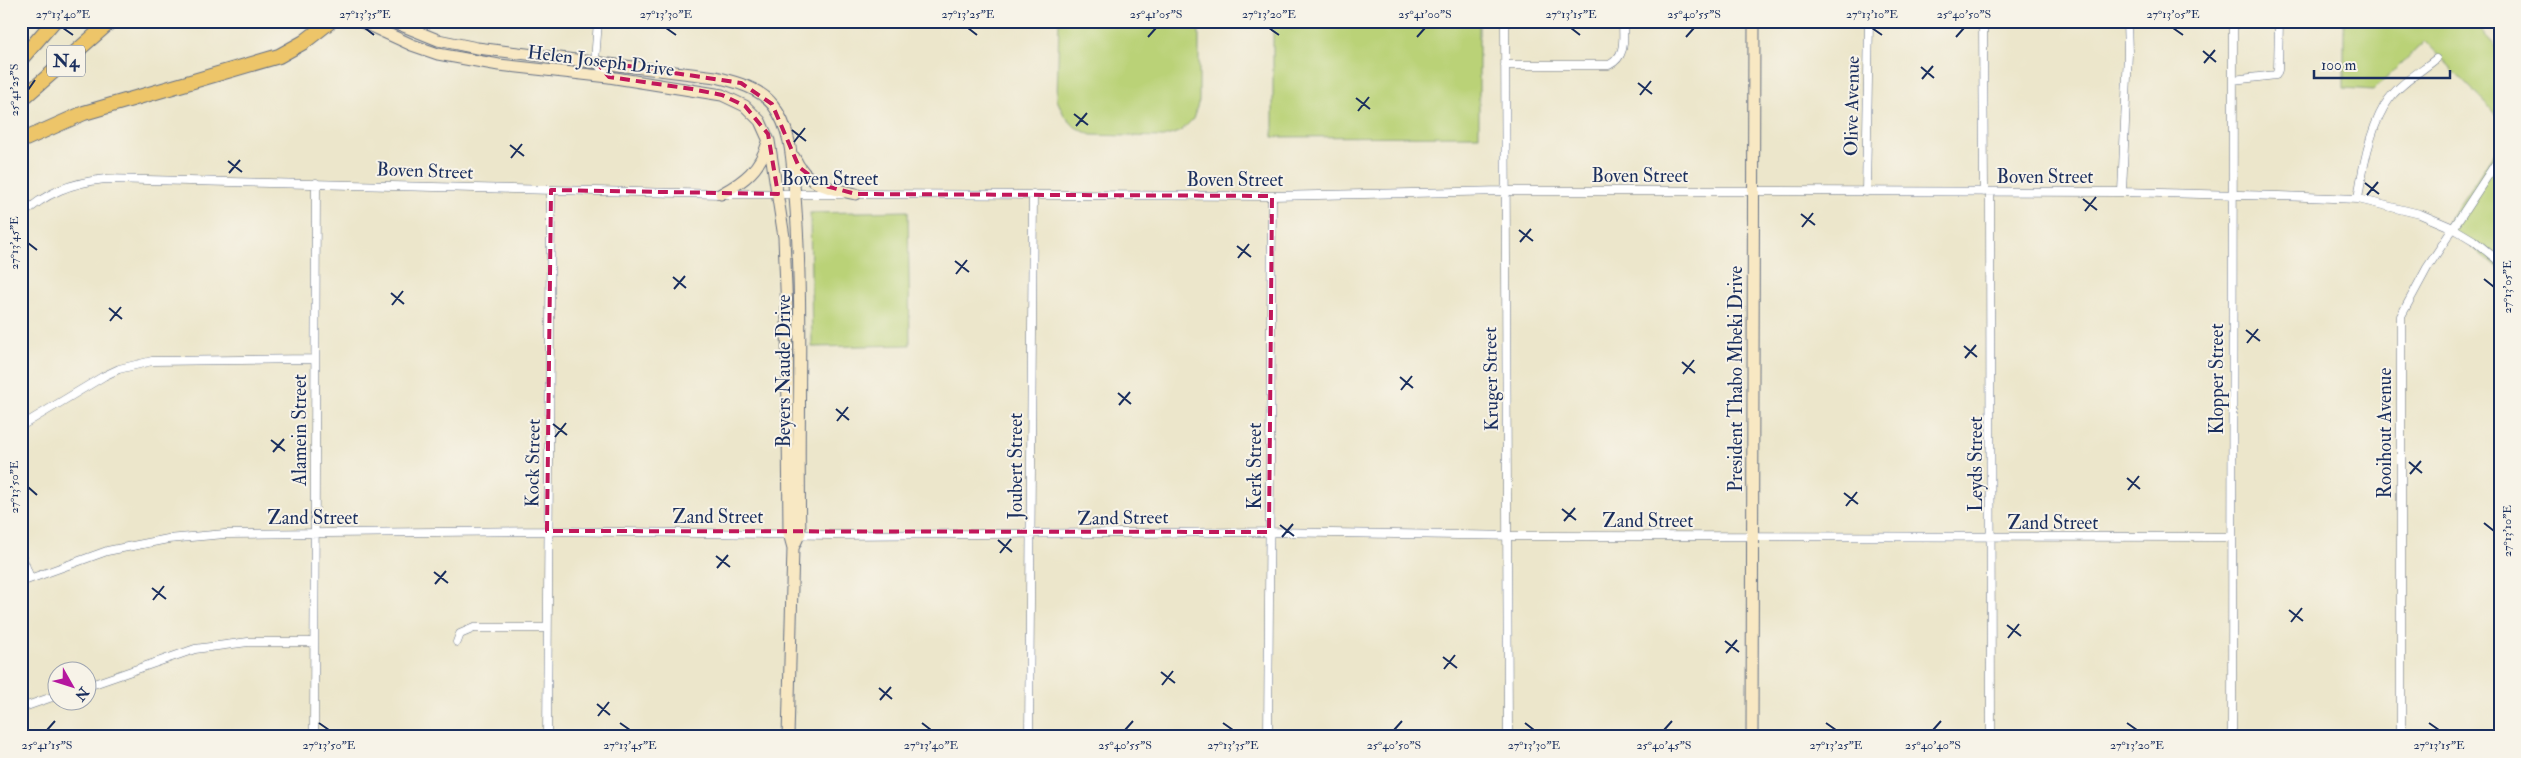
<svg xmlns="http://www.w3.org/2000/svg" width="2521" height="758" viewBox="0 0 2521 758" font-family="'IM FELL Double Pica',serif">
<rect width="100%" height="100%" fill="#f7f3e8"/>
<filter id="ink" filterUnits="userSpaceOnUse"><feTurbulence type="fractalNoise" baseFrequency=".02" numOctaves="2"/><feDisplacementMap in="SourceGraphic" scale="10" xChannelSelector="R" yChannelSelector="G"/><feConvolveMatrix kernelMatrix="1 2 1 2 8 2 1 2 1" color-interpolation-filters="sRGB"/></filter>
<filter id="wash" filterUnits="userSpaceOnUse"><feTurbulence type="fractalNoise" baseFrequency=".0096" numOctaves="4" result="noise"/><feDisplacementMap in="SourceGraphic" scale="20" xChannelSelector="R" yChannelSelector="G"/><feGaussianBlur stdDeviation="1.12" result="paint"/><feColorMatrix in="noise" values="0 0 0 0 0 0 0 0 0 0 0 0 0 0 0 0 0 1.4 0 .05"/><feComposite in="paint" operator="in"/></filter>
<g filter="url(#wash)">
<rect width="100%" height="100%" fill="#ece6cb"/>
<path fill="#bad277" stroke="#6a806a" d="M1059,21H1199V101L1193,119L1180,132L1163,137L1091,135L1075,127L1064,115L1057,100Z
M1273,21H1479V136L1273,137Z
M2344,21H2472L2500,51V118L2425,41L2374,90L2344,88Z
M2500,144V271L2469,244L2444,228Z
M908,211L910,345L812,347L810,213Z"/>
</g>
<g filter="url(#ink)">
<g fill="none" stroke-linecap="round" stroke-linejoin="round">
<g stroke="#646f84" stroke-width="9">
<path id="street" d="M598,21L595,61L609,77
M1505,21L1508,737
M1983,21L1984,192
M1505,65H1609C1627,56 1623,38 1623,21
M2233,80L2276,75L2278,70L2279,21
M1866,192L1869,21
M1990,192L1991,737
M2122,192L2128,53L2127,21
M853,194L1272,196L1504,191H1752L2122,192L2279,196L2358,199L2420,214L2453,228L2473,240L2500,262
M2358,199C2362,171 2371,123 2389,99C2401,83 2421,71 2436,59
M21,216C46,192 72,183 105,179L721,194H842
M21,426L104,376L119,369L152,361L315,359
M21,554L30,578
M21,582L107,551L168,539L225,534L547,531L835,535L1269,532L1521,536L2231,537
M457,642L460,634L474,628H547
M88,686L195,649L248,642H313
M21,708L58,695
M314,737L316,183
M547,737L551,190
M1029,737L1033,194
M1268,737L1272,196
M2232,737L2233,21
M2401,737V316L2427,268L2500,157"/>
</g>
<g stroke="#646f84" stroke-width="13">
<path id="secondary" d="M360,21L412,45L438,54L499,65L609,77L722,95L745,106L760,121L769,141L784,237L787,313L789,533L793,548L788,737
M391,21L438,40L477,48L716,77C736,82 760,88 773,105C793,132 792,164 795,196C804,309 797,421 800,533L793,548
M794,157C807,186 828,188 856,194
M721,194C745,181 760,169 768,142
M1752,737L1754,21"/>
</g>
<g stroke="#646f84" stroke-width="16">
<path id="highway" d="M21,59L54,21
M21,100L111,21
M21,141L84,113L279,56L304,42L331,21"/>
</g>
<use href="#street" stroke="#fff" stroke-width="8"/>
<use href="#secondary" stroke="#f8e8c3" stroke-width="11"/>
<use href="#highway" stroke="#edc569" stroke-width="14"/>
</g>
</g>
<path fill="none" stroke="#c2185b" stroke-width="4" stroke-dasharray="10 6" stroke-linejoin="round" d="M595,61L741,83L772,104L799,167L822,185L856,194L1272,196L1269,532L547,531L551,190L778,194L768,134L745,106L722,95L692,89L609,77Z"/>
<path fill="none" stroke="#1b2f5e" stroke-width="2" d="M63,28L73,35M365,28L374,35M666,28L676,35M968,28L977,35M1269,28L1279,35M1571,28L1580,35M1872,28L1882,35M2173,28L2183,35M1148,37L1156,28M1417,37L1425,28M1686,37L1694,28M1956,37L1964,28M2203,51L2216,62M2204,63L2215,50M1921,67L1934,78M1922,79L1933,66M1638,83L1652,94M28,90L35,80M1640,95L1651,81M1356,98L1370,109M1358,111L1369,97M1074,114L1088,125M1076,126L1087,113M792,130L806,141M794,142L805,128M510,145L524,156M511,158L522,144M228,161L242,172M229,173L240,160M2365,183L2379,194M2367,195L2378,182M2083,199L2097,210M2085,211L2096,197M1801,214L1815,225M1802,227L1813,213M1519,230L1533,241M1520,242L1531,229M28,243L37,250M1237,246L1251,257M1238,258L1249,244M955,261L969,272M956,274L967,260M673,277L686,288M2484,279L2494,287M674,289L685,276M391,293L404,304M392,305L403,291M109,308L122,319M110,321L121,307M2246,330L2260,341M2247,343L2258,329M1964,346L1977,357M1965,358L1976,345M1682,362L1695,373M1683,374L1694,360M1400,377L1413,388M1401,390L1412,376M1118,393L1131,404M1119,405L1130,392M836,409L849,420M837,421L848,407M553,424L567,435M555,437L566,423M271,440L285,451M273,452L284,439M2409,462L2422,473M2410,474L2421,461M2127,478L2140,489M28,487L37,495M2128,490L2139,476M1844,493L1858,504M1846,506L1857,492M1562,509L1576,520M1564,521L1575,508M2484,523L2494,531M1280,525L1294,536M1282,537L1293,524M998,540L1012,552M1000,553L1011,539M716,556L730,567M717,568L728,555M434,572L448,583M435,584L446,571M152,588L166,599M153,600L164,586M2289,610L2303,621M2291,622L2302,608M2007,625L2021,636M2008,638L2019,624M1725,641L1739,652M1726,653L1737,640M1443,657L1457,668M1444,669L1455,655M1161,672L1175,683M1162,685L1173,671M879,688L892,699M880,700L891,687M597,704L610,715M598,716L609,702M319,723L329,730M620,723L630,730M922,723L931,730M1223,723L1233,730M1525,723L1534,730M1826,723L1836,730M2127,723L2137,730M2429,723L2439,730M47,730L55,721M1125,730L1133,721M1394,730L1402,721M1664,730L1672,721M1933,730L1941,721"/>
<g text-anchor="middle" stroke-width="4" stroke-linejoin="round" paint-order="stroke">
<rect fill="#f7f3e8" stroke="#5d6a87" stroke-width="1" x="47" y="45.5" width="38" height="31" rx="4"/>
<g font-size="18" font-weight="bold" fill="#1b2f5e">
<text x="66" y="67">N4</text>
</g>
<g font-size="19" fill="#1b2f5e" stroke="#f7f3e8">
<text transform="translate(601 60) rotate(7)" y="7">Helen Joseph Drive</text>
<text transform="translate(1851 106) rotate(-89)" y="7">Olive Avenue</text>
<text transform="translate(425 170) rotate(2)" y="7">Boven Street</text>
<text x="1640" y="182">Boven Street</text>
<text x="2045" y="183">Boven Street</text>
<text x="830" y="185">Boven Street</text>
<text x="1235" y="186">Boven Street</text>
<text transform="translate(783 371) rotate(-90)" y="7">Beyers Naude Drive</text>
<text transform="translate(1490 379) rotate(-91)" y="7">Kruger Street</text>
<text transform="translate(1735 379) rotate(-90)" y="7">President Thabo Mbeki Drive</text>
<text transform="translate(2216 379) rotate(-90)" y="7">Klopper Street</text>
<text transform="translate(299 430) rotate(-90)" y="7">Alamein Street</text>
<text transform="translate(2384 433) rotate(-90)" y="7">Rooihout Avenue</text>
<text transform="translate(532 463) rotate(-89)" y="7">Kock Street</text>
<text transform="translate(1975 464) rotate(-90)" y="7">Leyds Street</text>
<text transform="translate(1015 466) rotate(-90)" y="7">Joubert Street</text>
<text transform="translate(1254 466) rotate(-90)" y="7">Kerk Street</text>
<text x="718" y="523">Zand Street</text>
<text x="313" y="524">Zand Street</text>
<text transform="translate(1123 517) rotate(-1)" y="7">Zand Street</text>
<text x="1648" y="527">Zand Street</text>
<text x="2053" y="529">Zand Street</text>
</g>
</g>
<rect width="2521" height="758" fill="none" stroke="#f7f3e8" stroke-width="55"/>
<g transform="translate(72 686) rotate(129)"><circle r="24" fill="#f7f3e8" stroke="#9fa5b1"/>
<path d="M0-4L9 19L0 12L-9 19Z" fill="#b5179e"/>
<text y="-8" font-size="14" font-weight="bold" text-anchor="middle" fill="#1b2f5e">N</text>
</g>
<path d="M2314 70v8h136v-8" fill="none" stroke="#1b2f5e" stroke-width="2.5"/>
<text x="2321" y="70" font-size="15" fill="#1b2f5e" stroke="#f7f3e8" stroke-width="4" paint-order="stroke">100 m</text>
<rect x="28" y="28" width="2466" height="702" fill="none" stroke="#1b2f5e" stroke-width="2"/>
<g font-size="12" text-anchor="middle" fill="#1b2f5e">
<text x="63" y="18">27°13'40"E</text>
<text x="365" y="18">27°13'35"E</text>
<text x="666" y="18">27°13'30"E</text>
<text x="968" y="18">27°13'25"E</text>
<text x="1156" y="18">25°41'05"S</text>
<text x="1269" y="18">27°13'20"E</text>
<text x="1425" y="18">25°41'00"S</text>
<text x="1571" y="18">27°13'15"E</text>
<text x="1694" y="18">25°40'55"S</text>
<text x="1872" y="18">27°13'10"E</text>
<text x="1964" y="18">25°40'50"S</text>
<text x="2173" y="18">27°13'05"E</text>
<text transform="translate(14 90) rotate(-90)" y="4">25°41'25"S</text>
<text transform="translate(14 243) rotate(-90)" y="4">27°13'45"E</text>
<text transform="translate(2507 287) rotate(-90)" y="4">27°13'05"E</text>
<text transform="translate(14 487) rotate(-90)" y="4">27°13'50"E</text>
<text transform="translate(2507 531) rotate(-90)" y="4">27°13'10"E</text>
<text x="47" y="749">25°41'15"S</text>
<text x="329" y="749">27°13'50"E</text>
<text x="630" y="749">27°13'45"E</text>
<text x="931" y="749">27°13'40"E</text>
<text x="1125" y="749">25°40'55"S</text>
<text x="1233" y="749">27°13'35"E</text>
<text x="1394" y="749">25°40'50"S</text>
<text x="1534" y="749">27°13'30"E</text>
<text x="1664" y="749">25°40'45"S</text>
<text x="1836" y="749">27°13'25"E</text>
<text x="1933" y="749">25°40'40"S</text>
<text x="2137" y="749">27°13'20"E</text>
<text x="2439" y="749">27°13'15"E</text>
</g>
</svg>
